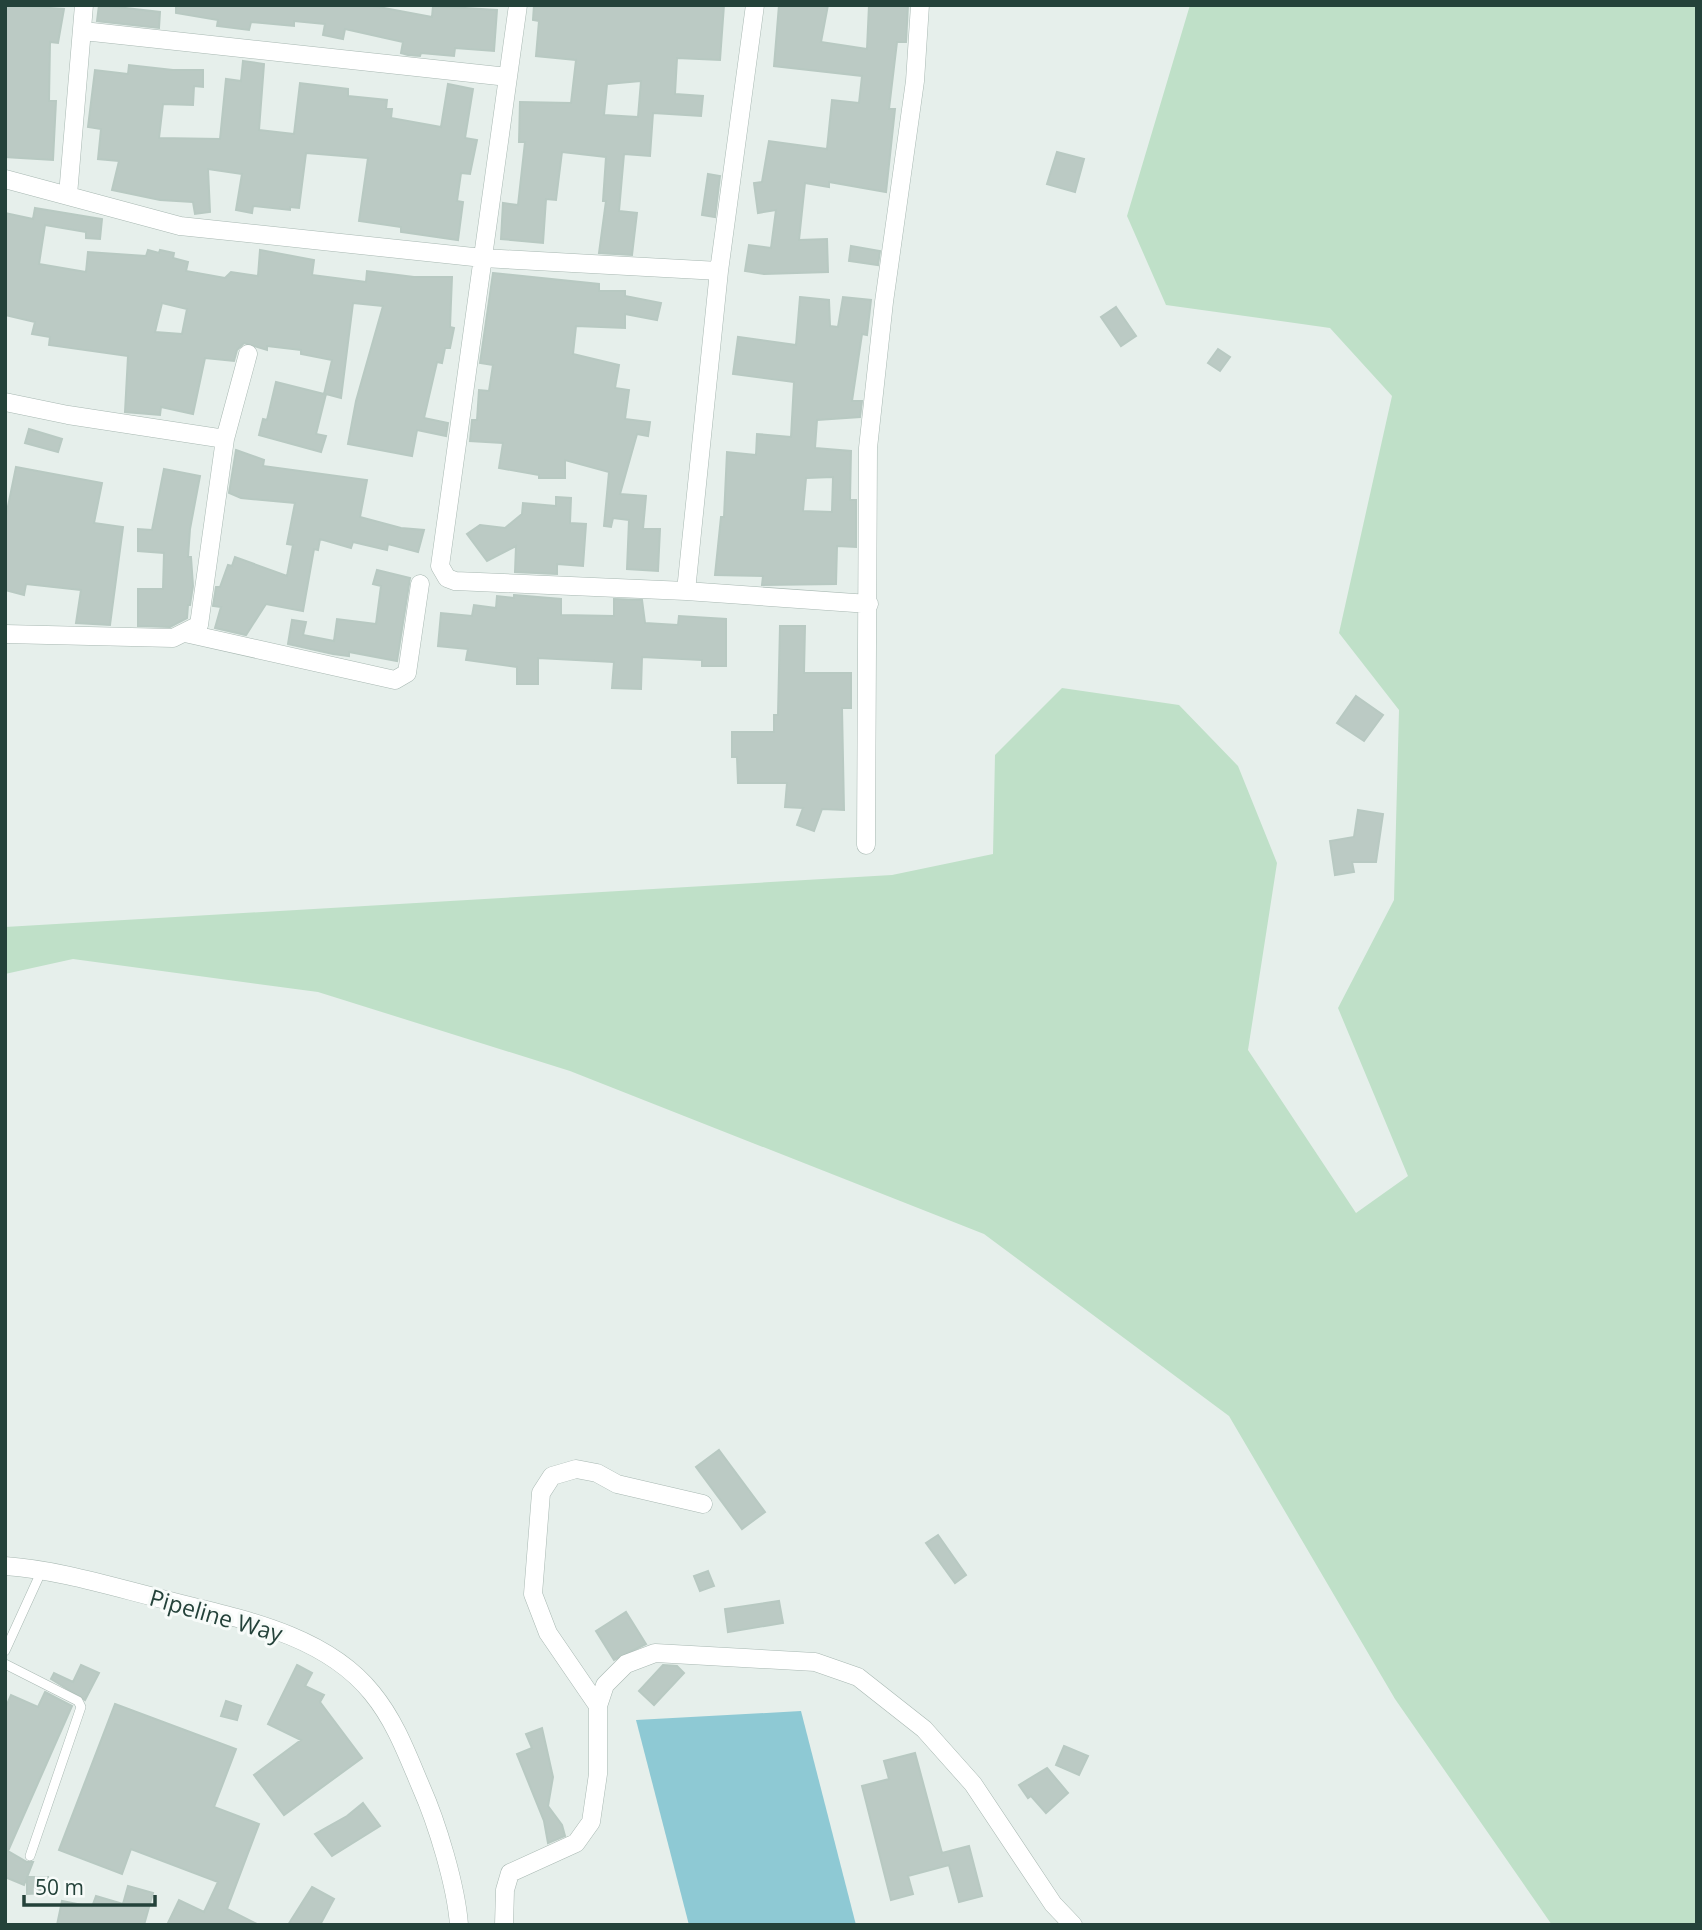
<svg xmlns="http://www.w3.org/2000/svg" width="1702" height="1930" viewBox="0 0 1702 1930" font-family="'Open Sans',sans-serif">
<rect width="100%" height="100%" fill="#e6efeb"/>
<path fill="#bfe0c8" d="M1190,5H1697V1925H1552L1395,1699L1229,1416L984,1234L570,1071L318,992L73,959L5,974V927L892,875L993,854L995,755L1062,688L1179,705L1238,766L1277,863L1248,1050L1356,1213L1408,1176L1338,1008L1394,900L1399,710L1339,633L1392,396L1330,328L1166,305L1127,216Z"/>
<path fill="#8ec9d4" d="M801,1711L856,1925H689L636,1720Z"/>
<path fill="#bbcac4" stroke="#b8c9c2" stroke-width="2" fill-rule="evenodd" d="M5,5L64,9L58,43L50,42L49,101H56L53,160L5,157Z
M99,5L160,12L159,28L97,21Z
M176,5H368L432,17L433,6L497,10L494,51L455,48L454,56L421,53L420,56L408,55L401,53L403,42L345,29L343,39L323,35L325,24L294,21V26L251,22L249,30L217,26L218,20L176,13Z
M534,5H724L720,60L677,58L675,94L703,96L701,116L653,113L650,156L624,154L619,211L637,213L632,255L599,253L606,201H603L606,157L562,152L556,200L546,199L543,243L501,239L503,203L518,205L525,142H519L520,102L571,103L576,60L536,56L539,21L533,20ZM641,81L638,117L604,115L607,84Z
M779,5H828L821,42L867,49L869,5H908L906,42H897L889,109H895L886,192L829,182V187L805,183L799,240L827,239L828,272L764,274L745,271L749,245L771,248L776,210L758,213L754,183L762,182L769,141L827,149L832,100L859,103L862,76L774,66Z
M243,61L264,64L259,130L294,134L300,83L348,89V96L387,100L386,109H392L391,118L441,127L448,84L473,89L465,138L477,140L470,174L461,173L457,201L463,202L458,240L401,232V227L359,221L368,158L306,153L299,208L290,207V210L253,206L252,213L236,210L242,174L208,169L210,212L195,214L193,202L160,200L112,190L119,161L98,159L101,129L88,127L95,70L128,74L129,65L173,70H203V87L194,86L193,105L163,104L159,138L220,139L226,79L241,81Z
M1057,152L1084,159L1075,192L1047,184Z
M708,174L720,176L715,217L702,215Z
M35,208L102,219L100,239L86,238V232L45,225L39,264L86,272L88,252L146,256L148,250L159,253L160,250L174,253L173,258L188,262L186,271L225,278L231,272L258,276L260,250L314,260L312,275L366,282L367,271L414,277H452L450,327L454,328L450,348H445L442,363L437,362L424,418L448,423L446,436L417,430L412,456L348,444L356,401L383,306L353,303L341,398L326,394L316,434L326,436L321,452L259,435L263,419L267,420L276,382L324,394L332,360L301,354V350L267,346V350L244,343L237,350L234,361L205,358L193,414L161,407L160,415L125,412L128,356L49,345L50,337L32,334L35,322L5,315V213L33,219ZM162,303L187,309L182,334L155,332Z
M851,246L880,251L878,265L849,261Z
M493,273L599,284V291H625V296L661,303L657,320L625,314V328L576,326L573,354L619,365L615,388L629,390L625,419L650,422L648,436L637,434L620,494L646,496L643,529H660L658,571L627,569L629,520L613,518L611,527L604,526L609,472L565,460V478H539V475L499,468L503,443L470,441L472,420H477L479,390L489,391L493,365L480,363Z
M800,297L829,300L830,326L838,327L843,297L871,300L867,335L862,334L852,401H862L860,417L817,420L815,448L851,451L850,500H856V547L837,546L836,584L762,585L763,576L715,575L721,517H724L727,452L756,455L757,434L791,437L794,382L733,374L738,337L796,345ZM833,477L832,512L803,511L806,478Z
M1116,307L1136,336L1121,346L1101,317Z
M1218,349L1230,357L1220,371L1208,363Z
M29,429L62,439L58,452L25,443Z
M236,450L264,460L263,466L367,480L360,517L401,528L424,530L418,552L388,544L387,550L353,542L351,548L320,539L318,550L314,549L303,611L266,604L246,635L215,628L221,607L213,606L216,587H220L228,565L232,566L235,557L287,576L293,545L287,544L295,503L241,498L229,493Z
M16,467L102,483L94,523L123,527L110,625L76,623L81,590L26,584L24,595L5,590V521Z
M164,469L200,476L190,529L188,557H191L193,586L190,605H188L187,618L170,627L138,626V589H163L164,553L138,551V529L152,530Z
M556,497L571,498L570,523L586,524L583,566L557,564V574L515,572L516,546L487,561L467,534L480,525L505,528L522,514L523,503L556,506Z
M377,570L410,578L397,661L349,652V656L333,654L288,644L292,620L306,622L303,635L334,641L337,619L376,624L381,586L373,584Z
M514,595L561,599V615L614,616V599L642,600L645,623L678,625L679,616L726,619V666H702V660L642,657L641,689L612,688L614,662L538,658V684H517V667L466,660L468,649L438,646L441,613L472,616L474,605L496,608L497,596L514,598Z
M780,626H805L804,673H851V708H842L844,810L822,809L814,831L797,825L803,808L785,807L787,783H738L737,757H732V732H774V715H778Z
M1356,696L1383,715L1364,741L1337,723Z
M1358,810L1383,814L1376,862H1352L1354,872L1335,875L1330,841L1354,837Z
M719,1450L765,1512L742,1529L696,1467Z
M938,1535L966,1575L955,1583L926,1543Z
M708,1571L714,1586L700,1591L694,1576Z
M779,1601L783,1623L728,1632L725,1609Z
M626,1612L646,1644L614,1660L596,1631Z
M81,1665L99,1673L85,1700L51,1679L54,1673L73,1682Z
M297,1665L312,1673L305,1686L324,1695L320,1702L362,1758L284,1815L254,1775L301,1740L268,1724Z
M663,1665L677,1666L684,1673L654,1705L639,1691Z
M45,1692L72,1706L8,1851L27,1862H33L24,1885L5,1877V1709L11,1695L38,1707Z
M226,1701L241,1706L237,1720L221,1716Z
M115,1704L236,1749L214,1807L259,1824L227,1909L259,1925H167L179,1900L204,1912L218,1882L131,1849L122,1874L59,1850Z
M542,1728L553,1777L548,1806L562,1825L565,1836L548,1843L544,1821L517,1754L532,1748L526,1734Z
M1064,1746L1088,1756L1079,1775L1056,1765Z
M915,1753L942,1853L969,1846L982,1896L959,1902L949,1865L908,1876L913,1894L891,1900L862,1786L889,1779L884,1761Z
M1047,1768L1068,1793L1046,1813L1031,1796L1028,1798L1019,1785Z
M363,1803L380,1826L332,1856L315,1834L347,1816Z
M27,1877H48L49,1893L27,1894Z
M128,1886L153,1893L144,1925H57L62,1901L92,1907L96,1896L123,1904Z
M312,1887L334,1899L320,1925H288Z"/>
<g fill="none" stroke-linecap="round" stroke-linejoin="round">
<g stroke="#a8b8b2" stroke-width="10">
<path id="lane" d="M5,1651L42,1570
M5,1664L78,1701L81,1707L30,1856"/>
</g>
<g stroke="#a8b8b2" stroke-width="19">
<path id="street" d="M518,5L440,566L447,578L455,581L686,591L869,604
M83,31L508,77
M5,179L180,226L483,258L719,271
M68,195L84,5
M5,402L68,415L225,439
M686,591L719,271L755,5
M185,633L395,680L407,673L420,584
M5,634L173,638L199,625L225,439L248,354
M866,845L868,448L884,302L915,81L920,5
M5,1566C60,1570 113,1587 166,1600C236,1618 324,1633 372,1693C395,1721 407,1754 421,1787C437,1823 456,1885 459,1925
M598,1706L548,1633L533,1594L541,1493L552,1476L576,1469L597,1473L617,1484L703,1504
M504,1925L505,1890L510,1873L576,1843L591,1822L598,1774V1706L605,1685L626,1664L655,1653L815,1662L858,1677L924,1729L973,1784L1053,1904L1073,1925"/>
</g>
<use href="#lane" stroke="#fff" stroke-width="9"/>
<use href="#street" stroke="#fff" stroke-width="18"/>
</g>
<g text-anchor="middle" stroke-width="6" stroke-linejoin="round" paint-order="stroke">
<g font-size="23" fill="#24423a" stroke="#f7fbf9">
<text transform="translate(216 1616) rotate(16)" y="8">Pipeline Way</text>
</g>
</g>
<rect width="1702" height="1930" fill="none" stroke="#24423a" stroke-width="14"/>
<path d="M24 1895v10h131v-10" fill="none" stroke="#24423a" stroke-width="3.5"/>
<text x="35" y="1895" font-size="21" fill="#24423a" stroke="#f7fbf9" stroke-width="5" paint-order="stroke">50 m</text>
</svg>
